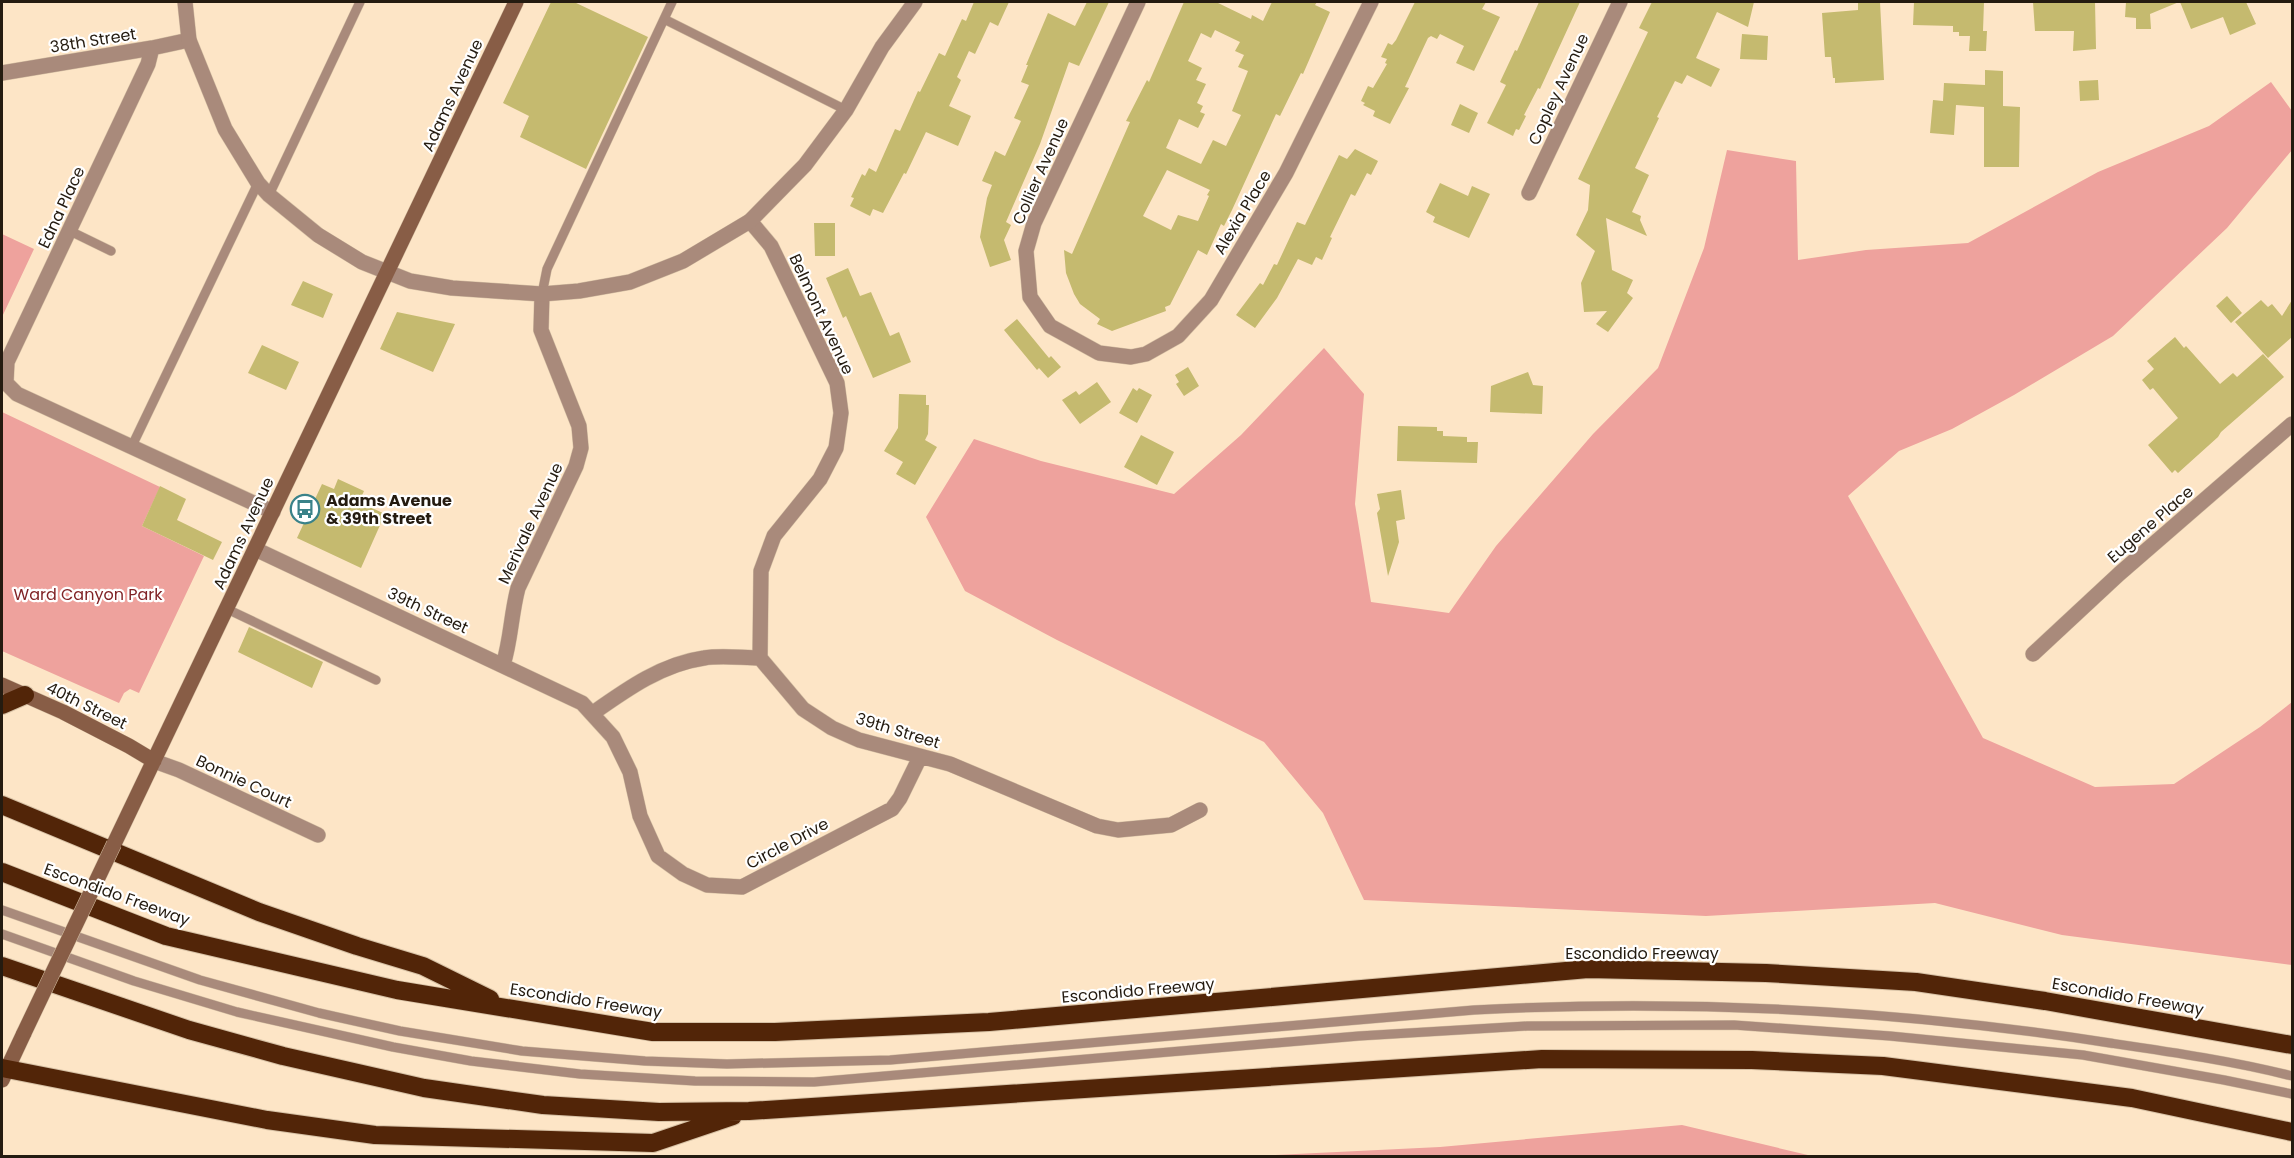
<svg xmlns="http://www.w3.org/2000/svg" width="2294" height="1158" viewBox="0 0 2294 1158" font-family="Poppins,sans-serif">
<rect width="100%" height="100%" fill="#fde5c6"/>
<path fill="#eea29d" d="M2271,82L2292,111V150L2227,228L2113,336L2014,395L1952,429L1899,451L1848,496L1983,738L2095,787L2174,784L2260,727L2292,702V965L2062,935L1935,903L1706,916L1364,900L1323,813L1264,742L1057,640L965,591L926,517L974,439L1041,461L1174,494L1241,435L1324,348L1364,394L1355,504L1371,602L1449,613L1496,546L1593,434L1658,368L1704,248L1727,150L1796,161L1798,260L1866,250L1968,243L2098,172L2209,126Z
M2,234L34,249L2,317Z
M2,412L160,487L142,526L204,556L139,693L130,689L124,693L119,703L2,651Z
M1682,1125L1812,1156H1254L1440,1147Z"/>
<path fill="#c5ba6f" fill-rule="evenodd" d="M551,2H574L648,37L586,169L520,137L529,116L503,103Z
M974,2H1009L998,26L990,22L975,54L969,51L957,77L961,80L949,106L971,116L958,146L926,132L906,174L904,173L883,213L873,209L870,216L850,206L854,198L851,197L862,174L865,176L869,168L876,172L895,129L900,131L918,91L920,92L939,53L945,56L962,19L966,21Z
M1087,2H1109L1079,66L1069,62L1040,144L1006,222L1011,225L1004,240L1011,260L990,267L980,237L987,198L992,185L982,181L995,151L1005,156L1021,121L1014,118L1029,85L1021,82L1028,65H1026L1048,13L1075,26Z
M1184,2H1216L1251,19L1252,15L1263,21L1272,2H1317L1315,5L1330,12L1303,74L1301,73L1280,116L1276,114L1232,210L1224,226L1221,224L1207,255L1198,250L1170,305L1165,307L1166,311L1112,331L1097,324L1100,319L1080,304L1074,294L1066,273L1064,250L1072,254L1130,122L1126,121L1147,80L1149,82ZM1215,30L1240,42L1235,51L1244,55L1238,67L1248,71L1232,111L1241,115L1226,146L1213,140L1201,164L1166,148L1179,119L1198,128L1205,114L1200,112L1203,106L1197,103L1206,84L1196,80L1202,68L1188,61L1201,33L1211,38ZM1167,170L1210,190L1207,195L1209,196L1198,221L1178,215L1171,230L1143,216Z
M1415,2H1486L1482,9L1500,17L1474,71L1456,63L1464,46L1440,34L1437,39L1431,36L1428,38L1405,87L1409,88L1390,124L1373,116L1375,111L1363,105L1365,103L1361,101L1368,86L1373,88L1387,64L1385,63L1387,59L1381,57L1388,43L1392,45L1396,40Z
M1539,2H1580L1540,89L1538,88L1524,115L1526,116L1519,130L1516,129L1513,136L1487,123L1506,85L1500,82L1515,50L1517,51Z
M1652,2H1754L1748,27L1717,12L1696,58L1720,69L1711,87L1687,75L1682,84L1675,81L1657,117L1659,118L1635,168L1649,175L1632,212L1641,216L1640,220L1647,236L1606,218L1612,270L1633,280L1627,293L1633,298L1608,332L1596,324L1607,311L1584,312L1581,283L1595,251L1576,235L1588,210L1590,185L1578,179L1648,32L1639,28Z
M1858,2H1880L1884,80L1835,83V78H1833L1831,57H1825L1822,13L1858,10Z
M1914,2H1984L1983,31H1987L1986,51H1969L1970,36H1959V32H1953V26L1913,25Z
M2033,2H2095L2096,49L2073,51L2074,31H2035Z
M2126,2H2179L2150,14L2151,29H2136V18L2125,17Z
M2180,2H2246L2256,24L2230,35L2223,17L2191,29Z
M1742,34L1768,36L1767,60L1740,59Z
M1985,70L2003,71V106L2020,107L2019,167H1984V107L1956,105L1954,135L1930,133L1933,100L1943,101L1944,83L1985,85Z
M2098,80L2099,100L2080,101L2079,81Z
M1460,104L1478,113L1469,133L1451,125Z
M1355,149L1378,161L1371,175L1367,173L1355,196L1351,194L1330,237L1332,238L1322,260L1316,257L1312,265L1298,259L1277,298L1255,328L1236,315L1260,283L1263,285L1274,264L1277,265L1297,222L1305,225L1339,155L1347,159Z
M1440,183L1468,196L1472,186L1490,194L1469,238L1433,222L1435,217L1426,212Z
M814,223H835V256H815Z
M848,268L860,296L871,292L890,336L899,332L911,362L873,378L846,316L843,318L826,278Z
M303,281L333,294L323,318L291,305Z
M2227,296L2242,313L2231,323L2216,306Z
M2261,300L2268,307L2272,304L2282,316L2292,300V337L2268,358L2235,322Z
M397,312L455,324L433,372L380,349Z
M1017,319L1049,358L1051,356L1061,367L1048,378L1039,368L1037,370L1004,330Z
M2175,337L2184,348L2186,346L2220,384L2233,373L2237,377L2263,354L2284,377L2221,432L2218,437L2178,473L2175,470L2172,473L2148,445L2178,418L2153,388L2150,390L2142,380L2154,369L2147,361Z
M262,345L299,362L286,390L248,373Z
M1188,367L1199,386L1184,396L1176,384L1179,382L1175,375Z
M1528,372L1533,385L1543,386L1542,414L1490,412L1491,386Z
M1097,382L1111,402L1080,424L1062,400L1076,391L1079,395Z
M1133,388L1137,391L1139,388L1152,395L1137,423L1119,413Z
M899,394L926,395V405H929L928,434L925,440L937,447L915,485L896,474L903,462L884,451L898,428Z
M1398,426L1437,427V431H1443V436L1467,437V442H1478L1477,463L1397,461Z
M1141,435L1174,452L1157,485L1124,467Z
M338,479L364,491L359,502L385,514L361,568L297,538L322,484L334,489Z
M160,486L186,499L177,520L222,542L213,560L142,526Z
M1401,490L1405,519L1396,521L1399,542L1388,576L1377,513L1380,509L1377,494Z
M249,627L323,662L312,688L238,652Z"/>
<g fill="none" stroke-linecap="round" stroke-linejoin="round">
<g stroke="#d6c1a5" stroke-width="10">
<path id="service" d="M664,19L846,110
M269,195L360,2
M70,231L111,251
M542,294L547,269L672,2
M131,448L258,183
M227,609L376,680
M2,910L200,980L319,1013L400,1031L522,1051L645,1061L727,1064L890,1060L1474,1010C1687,999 1899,1010 2110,1043C2171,1052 2233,1061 2292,1076
M2,934L134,981L237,1012L393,1047L471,1061L580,1074L695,1081L814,1082L1359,1036L1527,1026L1734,1025L1890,1036L2083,1055L2224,1080L2292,1094"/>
</g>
<g stroke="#d6c1a5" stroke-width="16">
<path id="minor" d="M1138,2L1034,223L1026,251L1030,297L1050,326L1099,353L1131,357L1146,354L1178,336L1211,300L1286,173L1371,2
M152,48L148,64L7,362L6,383L17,394L273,512
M2,73L152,48L189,40
M1529,193L1620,2
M750,221L771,246L837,383L841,413L836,448L820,479L774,536L761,571L760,658
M255,549L582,703L613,737L630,772L640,816L658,856L683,874L707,885L742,887L892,809L900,798L920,757
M2033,654L2119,574L2292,424
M503,665C511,640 511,614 518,588L576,466L581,448L579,426L541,330L542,294
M593,713C627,689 662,664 704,658C722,655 742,658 760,658L803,709L832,728L859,740L950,764L1097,826L1118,830L1171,825L1200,810
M154,761L179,770L318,835"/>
</g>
<g stroke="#d6c1a5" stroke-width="16">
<path id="tertiary" d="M185,2L189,40L225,129L258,183L269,195L318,235L362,262L410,281L452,288L542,294L579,291L630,282L683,261L750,221L805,165L846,110L882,47L915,2"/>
</g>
<g stroke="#d6c1a5" stroke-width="16">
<path id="secondary" d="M2,685L63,712L129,746L154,761
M114,844L516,2
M2,1080L24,1033"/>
</g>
<g stroke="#d6c1a5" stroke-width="20">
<path id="motorway" d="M2,705L25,695
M2,805L259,912L357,946L423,966L490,999
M2,872L166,936L397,990L653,1032H775L989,1022L1588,969L1766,973L1916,982L2045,1001L2292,1045
M2,966L189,1030L283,1056L424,1088L543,1105L659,1112L749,1111L1542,1059L1752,1060L1883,1066L2132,1098L2292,1132
M2,1068L267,1120L375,1135L653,1143L733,1116"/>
</g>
<use href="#service" stroke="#a98a7b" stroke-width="9"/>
<use href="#minor" stroke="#a98a7b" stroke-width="15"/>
<use href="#tertiary" stroke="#a98a7b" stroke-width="15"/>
<use href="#secondary" stroke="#885d46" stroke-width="15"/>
<use href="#motorway" stroke="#522508" stroke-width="18"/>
<g stroke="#d6c1a5" stroke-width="16" stroke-linecap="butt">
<path id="secondary-bridge" d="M24,1033L114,844"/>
</g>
<use href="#secondary-bridge" stroke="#885d46" stroke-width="15"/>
</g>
<defs>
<g id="bus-ring" transform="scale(1.5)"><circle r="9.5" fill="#fff" stroke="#3a8289" stroke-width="1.5"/><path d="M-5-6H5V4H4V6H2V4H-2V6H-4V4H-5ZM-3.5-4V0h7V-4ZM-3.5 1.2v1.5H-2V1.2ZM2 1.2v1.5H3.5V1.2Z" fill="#3a8289"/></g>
</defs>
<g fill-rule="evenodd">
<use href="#bus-ring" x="305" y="509"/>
</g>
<g text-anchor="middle" stroke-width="4.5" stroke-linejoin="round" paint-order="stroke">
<g font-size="16" fill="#241b10" stroke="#fff">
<text transform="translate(93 40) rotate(-9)" y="6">38th Street</text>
<text transform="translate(1558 89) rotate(-65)" y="6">Copley Avenue</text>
<text transform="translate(452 95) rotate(-65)" y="6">Adams Avenue</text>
<text transform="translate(1040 171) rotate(-66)" y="6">Collier Avenue</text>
<text transform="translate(61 207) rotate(-65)" y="6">Edna Place</text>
<text transform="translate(1242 212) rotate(-59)" y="6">Alexia Place</text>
<text transform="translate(822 314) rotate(65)" y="6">Belmont Avenue</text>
<text transform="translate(530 523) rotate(-65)" y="6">Merivale Avenue</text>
<text transform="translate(2150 524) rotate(-41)" y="6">Eugene Place</text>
<text transform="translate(243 533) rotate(-65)" y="6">Adams Avenue</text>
<text transform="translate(428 610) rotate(25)" y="6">39th Street</text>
<text transform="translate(87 705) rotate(26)" y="6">40th Street</text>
<text transform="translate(898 730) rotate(17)" y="6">39th Street</text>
<text transform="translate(244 781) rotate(25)" y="6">Bonnie Court</text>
<text transform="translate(787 843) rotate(-28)" y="6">Circle Drive</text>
<text transform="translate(117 894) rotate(20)" y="6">Escondido Freeway</text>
<text x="1642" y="959">Escondido Freeway</text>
<text transform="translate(1138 990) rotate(-5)" y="6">Escondido Freeway</text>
<text transform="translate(2128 996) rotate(10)" y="6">Escondido Freeway</text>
<text transform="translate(586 1000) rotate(9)" y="6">Escondido Freeway</text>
</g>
<g font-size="16" font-weight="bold" fill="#241b10" stroke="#fff" text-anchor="start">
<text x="326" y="506">Adams Avenue<tspan x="326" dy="18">&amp; 39th Street</tspan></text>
</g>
<g font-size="16" fill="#802326" stroke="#fff">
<text x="88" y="600">Ward Canyon Park</text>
</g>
</g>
<rect width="2294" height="1158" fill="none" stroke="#241b10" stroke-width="6"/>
</svg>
